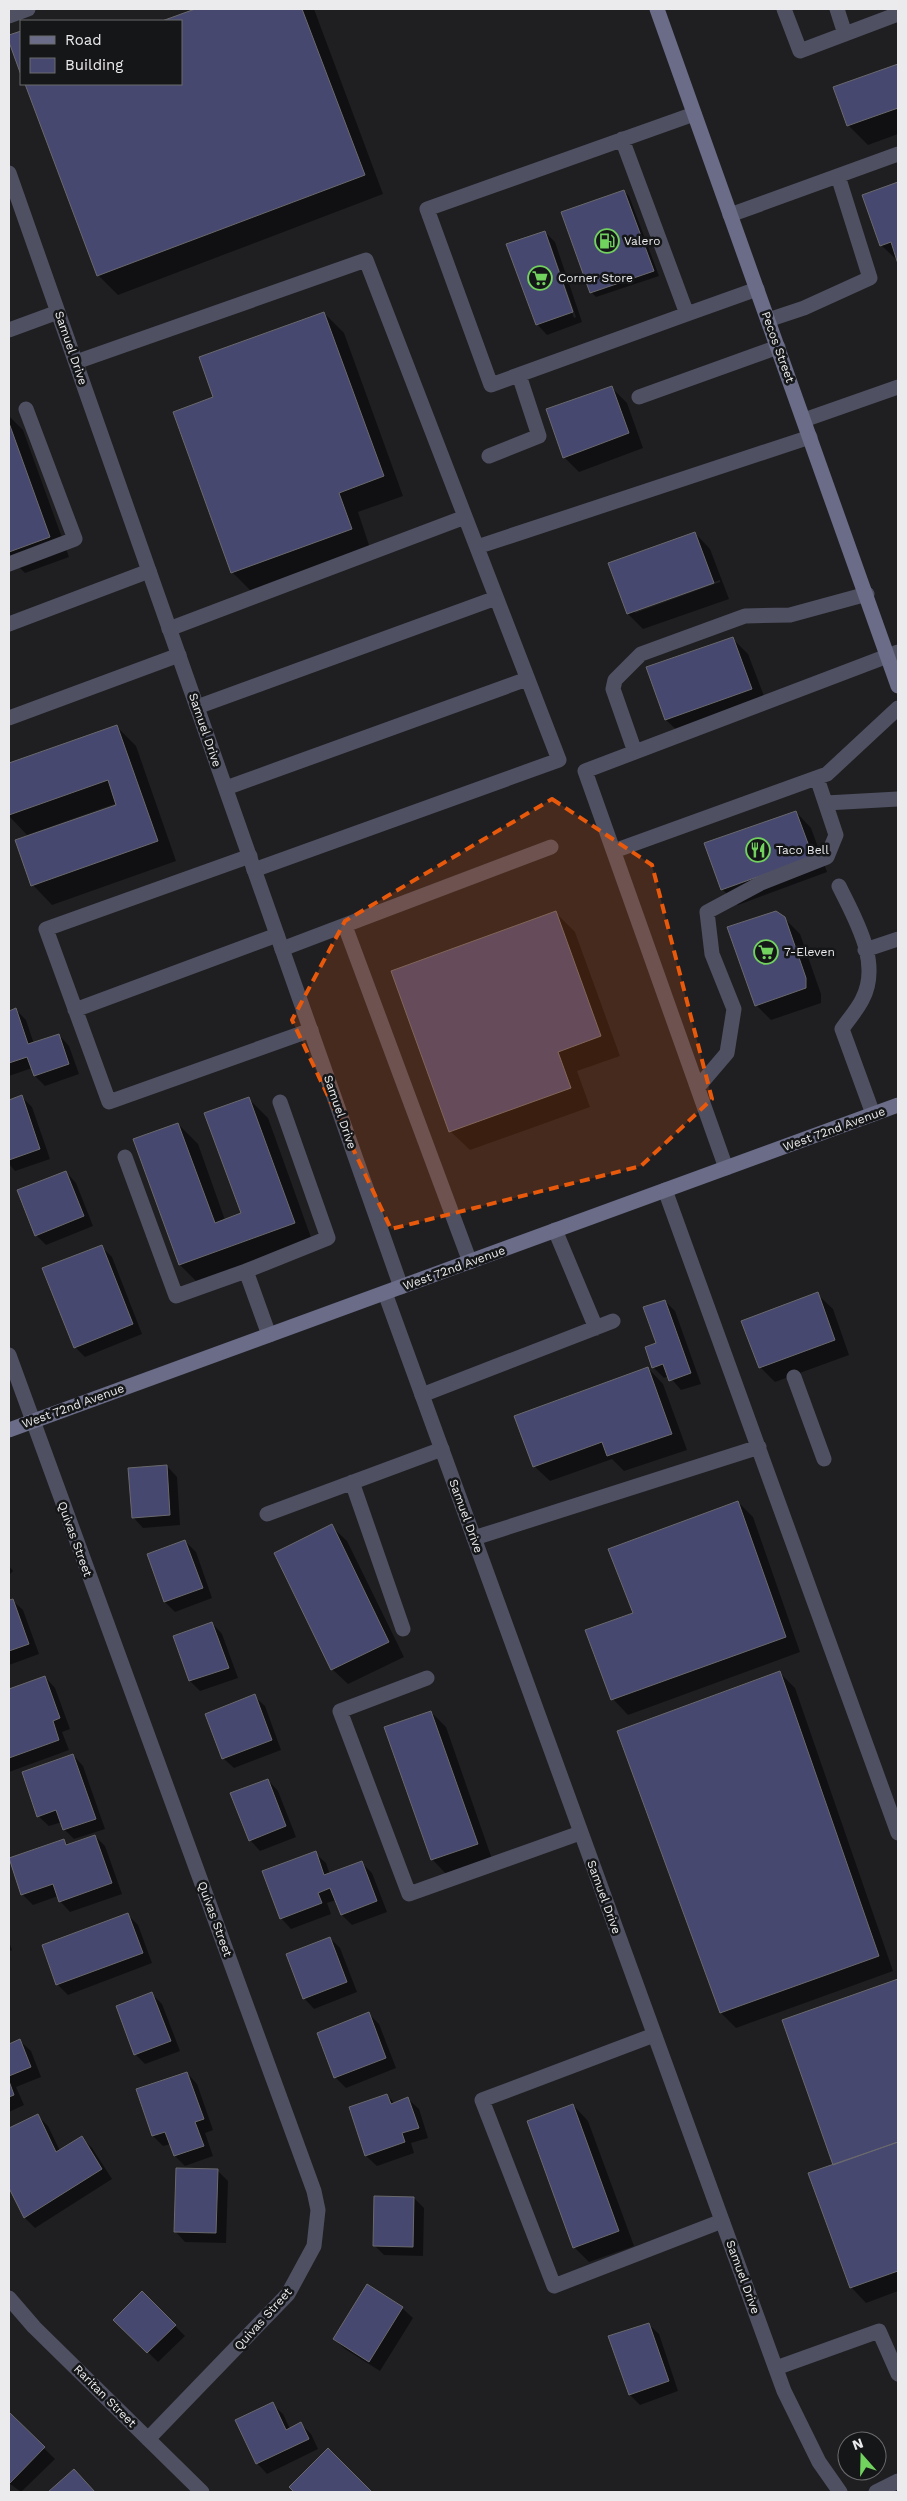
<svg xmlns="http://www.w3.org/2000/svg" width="907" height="2501" viewBox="0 0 907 2501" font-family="'Work Sans',sans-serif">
<rect width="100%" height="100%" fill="#1f1f22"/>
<path fill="#0007" fill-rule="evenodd" d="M198,9H314L383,194L118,295L98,275L26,84H181V21H165Z
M898,66V134L868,145L848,125L835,88Z
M898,184V261L881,245L864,196Z
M624,191L629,196L659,276L596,297L591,292Z
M545,232L555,242L582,322L547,335L537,324ZM548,243H550L576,317L574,318Z
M324,313L344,333L403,496L358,512L370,548L252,592L232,572L215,398Z
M611,387L627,403L643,448L579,472L564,457Z
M9,416L23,430L69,557L25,573L9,557Z
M695,533L710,549L729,599L643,629L628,614L610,564ZM720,580V582L635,613V610Z
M733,639L748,654L767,704L682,735L666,720L648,668Z
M117,727L136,746L176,861L52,905L33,885L17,841L118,805L117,803L27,835L9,816V765Z
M796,812L811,828L827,872L738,905L722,889Z
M556,913L575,932L620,1056L577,1071L590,1107L470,1150L450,1131Z
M784,918L800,934L821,994V1003L771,1020L756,1005Z
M16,1010L26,1020L34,1044L59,1035L69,1046L79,1074L45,1086L35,1076L32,1068L9,1076V1012Z
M22,1097L32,1107L50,1159L15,1171L9,1164V1101Z
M249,1099L268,1118L313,1243L199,1284L180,1265L178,1124L198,1144L225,1220L242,1214Z
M66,1172L76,1183L93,1226L46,1245L36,1235Z
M101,1246L112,1257L142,1334L85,1357L75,1347Z
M817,1294L833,1309L849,1355L775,1382L760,1367Z
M665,1301L675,1311L701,1384L681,1390L669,1376L664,1378L653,1367Z
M648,1368L663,1384L687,1450L624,1471L612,1459L550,1481L534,1466Z
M167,1466L177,1477L180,1525L143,1528L133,1517Z
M738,1502L753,1517L800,1652L628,1715L613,1699L586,1631L635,1614Z
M331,1526L347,1541L404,1657L348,1684L332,1669Z
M185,1541L196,1552L212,1598L175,1612L165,1602Z
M9,1566L13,1571L9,1575Z
M12,1600L23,1610L39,1654L9,1665V1601Z
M212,1623L222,1634L238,1678L200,1691L190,1681L174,1637Z
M780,1673L795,1688L893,1971L736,2028L721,2013L619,1732Z
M45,1677L55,1688L70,1729L62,1732L69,1750L9,1772V1690Z
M254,1696L265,1706L281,1750L234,1768L223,1758Z
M431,1712L446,1727L492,1859L447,1875L432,1859Z
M73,1755L83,1766L105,1829L74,1839L64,1829L62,1822L49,1826L38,1816Z
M268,1780L278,1791L296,1837L260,1851L250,1840Z
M95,1836L105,1846L122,1894L70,1912L60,1901L58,1896L33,1905L22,1894L63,1840L69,1845Z
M315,1853L326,1863L330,1875L362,1863L372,1873L387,1912L352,1925L342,1915L336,1900L327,1903L331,1914L291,1929L281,1918Z
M128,1915L138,1925L152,1963L68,1995L57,1984Z
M330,1938L340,1948L357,1992L314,2009L304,1998Z
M9,1942L12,1950L9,1951Z
M898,1980V2291L866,2303L851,2287L835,2166L784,2021Z
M152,1994L162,2004L180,2051L145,2064L135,2054Z
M369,2014L379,2024L396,2068L346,2088L335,2077L319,2033Z
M20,2041L31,2051L41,2077L16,2087L24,2105L9,2112V2046Z
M187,2073L197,2084L213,2130L205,2133L213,2156L185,2166L175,2156L171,2144L163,2146L153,2136L137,2090Z
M387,2095L395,2104L408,2099L419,2109L428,2138L411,2143L414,2153L377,2166L366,2156Z
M573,2105L588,2121L634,2246L589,2262L574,2247Z
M38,2116L48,2126L60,2151L81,2137L92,2148L112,2179L35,2228L25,2218L9,2185V2130Z
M217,2170L228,2181L226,2243L185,2242L175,2231Z
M414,2198L424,2208L423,2256L384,2255L374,2245Z
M142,2293L185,2336L158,2362L115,2320Z
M402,2308L413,2318L380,2371L345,2349L334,2339Z
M648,2324L659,2334L678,2391L640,2405L630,2395Z
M272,2404L283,2414L290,2429L301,2424L311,2434L318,2449L267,2474L257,2463Z
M10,2415L55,2459L21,2492L9,2483Z
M328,2450L370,2492H296L291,2487Z"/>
<path fill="#47486f" stroke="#69696d" d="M195,9H302L365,175L97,276L25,84H181V21H162Z
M21,31V75L9,42V35Z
M898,64V108L847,126L833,87Z
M898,182V264L891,242L880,246L862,195Z
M624,190L654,271L590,293L561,212Z
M545,231L573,312L536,325L506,244Z
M324,312L384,476L339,493L352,529L231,573L173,412L213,397L199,357Z
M612,386L629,433L563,458L546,409Z
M9,423L50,537L9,552Z
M695,532L714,583L627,614L608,563Z
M733,637L752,689L665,720L646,667Z
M117,725L158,841L31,886L15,840L116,805L108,780L9,815V763Z
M796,811L813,857L721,890L704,843Z
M556,911L601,1036L558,1052L571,1088L449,1132L391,971Z
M776,911L785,917L806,978V988L755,1006L727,927Z
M16,1008L28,1044L59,1034L69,1064L34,1076L27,1057L9,1063V1011Z
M22,1095L40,1149L9,1160V1100Z
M249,1097L295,1223L179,1265L133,1139L178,1123L215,1223L241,1213L204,1113Z
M66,1171L84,1216L35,1236L17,1190Z
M102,1245L133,1324L74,1348L42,1268Z
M818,1292L835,1340L759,1368L741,1321Z
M665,1300L691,1373L669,1381L663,1364L652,1368L645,1347L656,1343L643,1307Z
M648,1367L672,1434L607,1456L602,1442L533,1467L514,1416Z
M167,1465L170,1515L132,1518L128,1468Z
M738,1501L786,1637L611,1700L585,1630L633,1613L608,1549Z
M332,1524L389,1642L331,1670L274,1553Z
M185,1540L203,1588L164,1602L147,1554Z
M13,1599L29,1644L9,1651V1600Z
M212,1622L229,1668L189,1681L173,1636Z
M780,1671L879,1956L720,2013L617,1731Z
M45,1676L60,1718L53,1721L59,1740L9,1758V1689Z
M255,1694L272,1740L222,1759L205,1714Z
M431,1711L478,1844L431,1860L384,1727Z
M73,1754L96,1819L63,1830L56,1810L37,1817L22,1772Z
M268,1779L286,1826L249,1841L230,1793Z
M95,1835L112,1883L59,1902L53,1884L21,1895L9,1858L64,1839L66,1845Z
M316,1851L324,1875L362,1861L377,1901L341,1915L330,1888L318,1893L322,1903L280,1919L262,1871Z
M128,1913L143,1953L56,1985L42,1945Z
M330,1937L347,1982L303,1999L286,1954Z
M898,1979V2142L833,2165L782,2020Z
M152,1992L171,2041L134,2055L116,2006Z
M369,2012L386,2058L334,2078L317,2033Z
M20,2039L31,2067L9,2076V2044Z
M187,2072L204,2119L195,2122L204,2146L174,2156L165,2132L152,2136L136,2089Z
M9,2081L14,2095L9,2097Z
M387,2094L391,2104L408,2097L419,2128L402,2133L405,2142L365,2156L349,2107Z
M573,2104L619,2231L573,2248L527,2121Z
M38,2114L56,2152L82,2136L102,2169L24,2218L9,2188V2128Z
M898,2142V2271L850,2288L808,2173Z
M176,2168L218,2169L216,2233L174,2232Z
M374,2196L414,2197L413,2247L373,2246Z
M367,2284L403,2307L369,2362L333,2339Z
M142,2291L176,2325L147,2353L113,2320Z
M649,2323L669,2381L629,2395L608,2336Z
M273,2402L286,2430L301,2422L309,2439L256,2464L235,2420Z
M10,2413L45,2447L9,2484V2414Z
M328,2448L372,2492H294L289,2487Z
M74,2469L95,2492H48Z"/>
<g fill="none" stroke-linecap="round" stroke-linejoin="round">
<path stroke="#4f5162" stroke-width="15" d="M784,9L800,51L898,14
M837,9L845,34
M9,16L28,9
M622,139L687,314L491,385L427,209L694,114
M730,215L898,154
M687,314L757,289
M768,320L804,308L870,278L838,176
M76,362L366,260L559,760L254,870
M639,397L778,347
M804,420L898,387
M489,456L539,436L519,375
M477,547L810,437
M9,564L75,539L26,409
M9,624L149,571
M169,629L465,517
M197,707L496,598
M9,718L179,655
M635,752L613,689L615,680L641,654L745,616L790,615L867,594
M226,788L527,679
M826,803L898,799
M614,851L827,774L898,708
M250,856L46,929L109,1102L311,1030
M839,886C855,919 882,963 862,1000C857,1010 848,1020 842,1029L873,1114
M345,926L470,1262
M282,949L551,847
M865,950L898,939
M75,1010L277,935
M698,1087L727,1053L734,1009L712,954L707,912L761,883L827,857L836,835L817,778
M125,1157L176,1296L246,1271L269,1335
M726,1168L585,771L898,652
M665,1190L898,1833
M555,1230L596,1328
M246,1271L328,1238L280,1102
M794,1377L824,1459
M422,1395L613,1321
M352,1482L403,1629
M267,1514L442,1449
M474,1538L759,1447
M427,1678L340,1711L409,1894L580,1833
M654,2035L482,2100L554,2286L722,2221
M776,2368L879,2331L898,2374
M876,2492L898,2481"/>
<path stroke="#4f5162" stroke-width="15" d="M9,173L401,1287
M9,330L58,312
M9,1355L314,2191L318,2210L314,2246L288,2294L148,2439
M9,2298L34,2327L202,2492"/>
<path stroke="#4f5162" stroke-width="15" d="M385,1293L784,2391L819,2462L840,2492"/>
<path stroke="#6a6c88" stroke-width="15" d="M657,9L898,686
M9,1430L898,1105"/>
</g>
<path fill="#e8590c" fill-opacity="0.2" stroke="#e8590c" stroke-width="4" stroke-dasharray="10 6" stroke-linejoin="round" d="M552,799L652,865L712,1099L641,1166L391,1229L292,1020L345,921Z"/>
<defs>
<g id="fuel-ring" transform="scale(1.25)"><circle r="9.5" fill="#151618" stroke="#71d25e" stroke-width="1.5"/><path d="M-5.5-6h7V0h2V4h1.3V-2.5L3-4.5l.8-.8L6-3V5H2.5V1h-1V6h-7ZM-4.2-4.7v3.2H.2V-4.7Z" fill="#71d25e"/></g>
<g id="supermarket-ring" transform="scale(1.25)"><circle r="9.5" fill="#151618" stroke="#71d25e" stroke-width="1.5"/><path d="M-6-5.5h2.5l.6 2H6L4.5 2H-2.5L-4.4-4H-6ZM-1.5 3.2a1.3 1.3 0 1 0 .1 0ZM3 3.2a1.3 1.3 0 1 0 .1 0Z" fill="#71d25e"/></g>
<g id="restaurant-ring" transform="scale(1.25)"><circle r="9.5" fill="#151618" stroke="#71d25e" stroke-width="1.5"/><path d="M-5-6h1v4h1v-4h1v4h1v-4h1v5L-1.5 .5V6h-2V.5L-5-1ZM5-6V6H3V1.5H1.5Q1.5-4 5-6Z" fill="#71d25e"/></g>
</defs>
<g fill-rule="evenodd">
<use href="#fuel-ring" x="607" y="241"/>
<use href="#supermarket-ring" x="540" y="278"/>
<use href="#restaurant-ring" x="758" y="850"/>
<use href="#supermarket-ring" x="766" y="952"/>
</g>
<g text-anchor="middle" stroke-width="5" stroke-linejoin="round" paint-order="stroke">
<g font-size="12" fill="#ebebed" stroke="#151618" text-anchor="start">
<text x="624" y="245">Valero</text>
<text x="558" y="282">Corner Store</text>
<text x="776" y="854">Taco Bell</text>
<text x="784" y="956">7-Eleven</text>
</g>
<g font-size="12" fill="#ebebed" stroke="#151618">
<text transform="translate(778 347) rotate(70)" y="4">Pecos Street</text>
<text transform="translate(71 348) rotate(71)" y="4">Samuel Drive</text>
<text transform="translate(205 730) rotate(71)" y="4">Samuel Drive</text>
<text transform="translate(340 1112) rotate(71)" y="4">Samuel Drive</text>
<text transform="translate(834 1129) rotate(-20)" y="4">West 72nd Avenue</text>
<text transform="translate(454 1268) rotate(-20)" y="4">West 72nd Avenue</text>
<text transform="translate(73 1406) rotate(-20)" y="4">West 72nd Avenue</text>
<text transform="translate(466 1516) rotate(70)" y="4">Samuel Drive</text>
<text transform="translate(75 1539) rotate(70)" y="4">Quivas Street</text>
<text transform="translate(604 1897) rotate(70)" y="4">Samuel Drive</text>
<text transform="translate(215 1919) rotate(70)" y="4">Quivas Street</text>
<text transform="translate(743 2277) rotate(70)" y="4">Samuel Drive</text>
<text transform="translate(263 2319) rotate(-48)" y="4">Quivas Street</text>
<text transform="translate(105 2396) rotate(45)" y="4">Raritan Street</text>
</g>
</g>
<rect width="907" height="2501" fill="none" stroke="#ebebed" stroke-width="20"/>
<rect x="20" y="20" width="162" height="65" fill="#151618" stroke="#6b6b6d"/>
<rect x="30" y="36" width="25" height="8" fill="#6a6c88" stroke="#6b6b6d"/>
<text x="65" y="45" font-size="15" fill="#ebebed">Road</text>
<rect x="30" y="58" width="25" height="15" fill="#47486f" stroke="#6b6b6d"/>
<text x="65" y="70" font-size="15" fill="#ebebed">Building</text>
<g transform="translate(862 2456) rotate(340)"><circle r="24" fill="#151618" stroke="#6b6b6d"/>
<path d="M0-4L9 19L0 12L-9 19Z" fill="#71d25e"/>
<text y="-8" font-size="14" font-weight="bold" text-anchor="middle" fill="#ebebed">N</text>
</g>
</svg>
